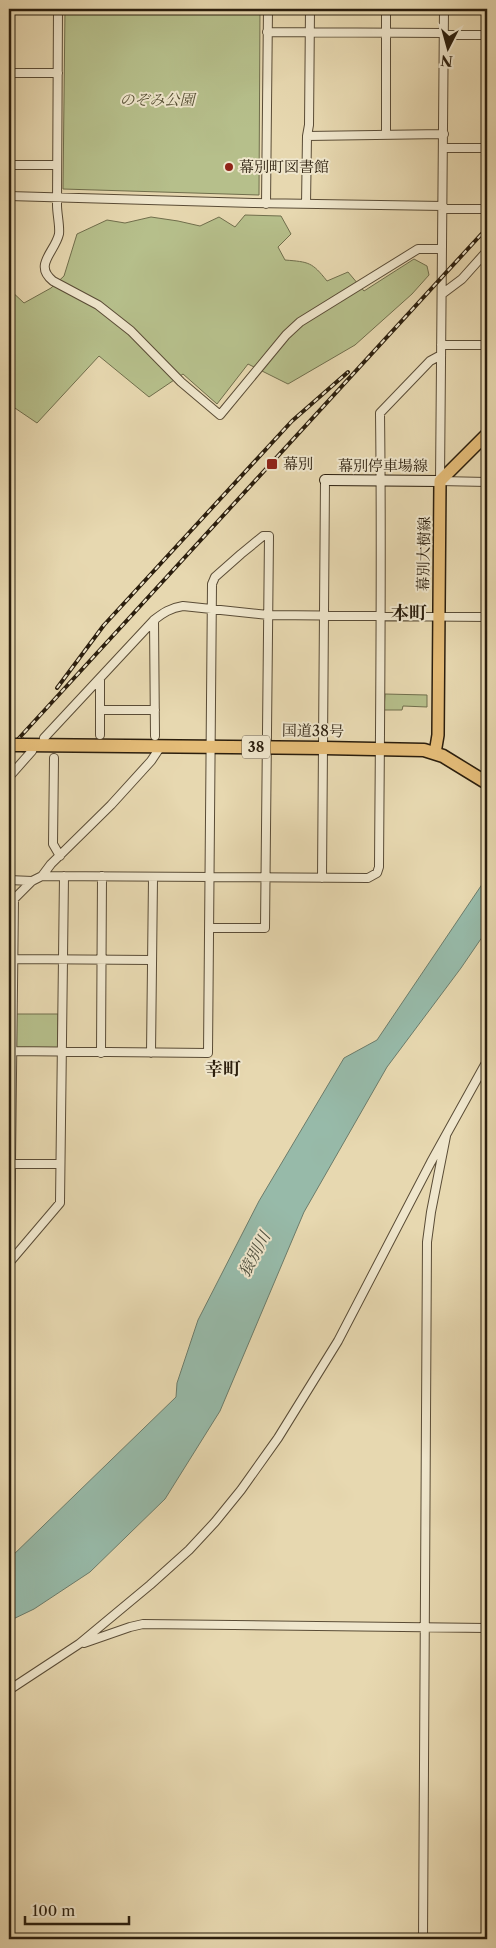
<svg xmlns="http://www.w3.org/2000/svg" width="496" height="1948" viewBox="0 0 496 1948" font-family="'Libre Caslon Text','Noto Serif JP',serif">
<rect width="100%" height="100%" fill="#e7d8b0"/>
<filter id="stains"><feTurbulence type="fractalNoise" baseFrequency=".004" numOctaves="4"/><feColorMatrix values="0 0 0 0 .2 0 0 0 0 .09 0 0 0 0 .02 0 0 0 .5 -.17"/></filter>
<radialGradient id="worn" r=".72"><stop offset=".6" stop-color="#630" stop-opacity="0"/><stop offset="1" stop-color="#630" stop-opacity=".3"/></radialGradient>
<path fill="#b6bf8b" stroke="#706e4c" d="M65,9H260L259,195L63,189Z
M245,215L281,216L291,234L278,247L285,260C309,262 312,262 327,281L348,272L364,291L414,259L427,266L429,275L412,294L355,345L288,384L248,364L217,404L183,374L149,397L99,356L37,423L9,404V289L24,303L51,288L64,276L77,234L107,220L125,223L151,217L178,221L200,226L219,217L235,227Z
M385,694L427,695V707L403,706L402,710H384Z
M15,1014H58V1049L15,1048Z"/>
<path fill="#97baa9" stroke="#6c7c6b" d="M487,877V930L461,968L387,1067L304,1212L220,1411L165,1499L90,1572L34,1609L9,1621V1559L176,1397L177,1383L198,1320L259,1201L344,1058L377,1040Z"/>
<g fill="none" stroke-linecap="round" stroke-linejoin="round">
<g stroke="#5a4c36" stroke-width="10">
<path id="minor" d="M58,9L57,205C57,214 60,226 59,234C55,252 33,265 53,281L98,305L131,331L181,382L220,415L286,335L300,322L418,249H442
M444,9L440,481L487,482
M267,32L444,33
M444,35H487
M9,73H58
M386,135V9
M307,136L444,134
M443,148H487
M9,165H57
M9,196L253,203L443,206
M266,204L268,9
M306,204L307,136L309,125L310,9
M443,209H485L487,207
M442,294L462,279L487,251
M441,345H487
M154,620L155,736
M100,680V735
M100,710H155
M44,738L154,620C163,613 170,608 183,606L268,615L487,617
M54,758L53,844L60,856
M9,777L32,751
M42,876L368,878L377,873L379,867C380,715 382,564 380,413L430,361L441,355
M322,878L325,480
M9,880L32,881
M14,899L10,1249L14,1256
M10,903L32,881L42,876L51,864L111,805L151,761L161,746
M13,959L152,960
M9,1051L208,1053L212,584L215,577L241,554L263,536H269L265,928H209
M101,1053L102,876
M151,1053L153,878
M9,1164H60
M9,1263L60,1203L64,876
M84,1643L130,1627L143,1624L487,1628
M9,1690L79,1644L150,1585L189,1550L215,1522L241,1490L278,1438L338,1341L431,1162L487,1061
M423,1939L427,1242L431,1212L446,1136"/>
</g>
<g stroke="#2b1e0d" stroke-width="12">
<path id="secondary" d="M325,480L440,481"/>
</g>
<g stroke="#2b1e0d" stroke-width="14">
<path id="primary" d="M435,753L438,735L440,481L487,434"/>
</g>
<g stroke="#2b1e0d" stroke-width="15">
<path id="trunk" d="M24,745L324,748L424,750L443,756L487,783"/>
</g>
<use href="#minor" stroke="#efe6cc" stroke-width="8"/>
<use href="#secondary" stroke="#efe6cc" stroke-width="10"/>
<use href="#primary" stroke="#e4bc78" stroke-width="11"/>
<use href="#trunk" stroke="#e4bc78" stroke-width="12"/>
<g stroke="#2b1e0d" stroke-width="4">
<path id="rail" d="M57,688L104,625L292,421L348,372
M9,749L487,228"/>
</g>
<use href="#rail" stroke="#efe6cc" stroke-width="2" stroke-dasharray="5.5" stroke-linecap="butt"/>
<g stroke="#2b1e0d" stroke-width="15" stroke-linecap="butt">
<path id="trunk-bridge" d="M9,745H24"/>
</g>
<use href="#trunk-bridge" stroke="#e4bc78" stroke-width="12"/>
</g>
<g fill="#8f2418" stroke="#efe6cc" stroke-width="2">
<circle cx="229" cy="167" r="5"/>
<rect x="266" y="458" width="12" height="12" rx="2.5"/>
</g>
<g text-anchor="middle" stroke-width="4" stroke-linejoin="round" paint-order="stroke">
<rect fill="#efe6cc" stroke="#665a46" stroke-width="1" x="242" y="735.5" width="28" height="23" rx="4"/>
<g font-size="14" font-weight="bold" fill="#2b1e0d">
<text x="256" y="752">38</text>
</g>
<g font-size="15" font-style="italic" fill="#554e33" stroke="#efe6cc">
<text x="157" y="105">のぞみ公園</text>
</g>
<g font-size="15" fill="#2b1e0d" stroke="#efe6cc" text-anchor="start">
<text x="239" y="172">幕別町図書館</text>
<text x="283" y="469">幕別</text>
</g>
<g font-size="15" fill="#2b1e0d" stroke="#efe6cc">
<text x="383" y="471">幕別停車場線</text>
<text transform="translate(424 554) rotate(-89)" y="5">幕別大樹線</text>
<text transform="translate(313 731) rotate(1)" y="5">国道38号</text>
</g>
<g font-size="16" font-style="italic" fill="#4b4d3c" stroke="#efe6cc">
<text transform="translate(254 1254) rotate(-62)" y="6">猿別川</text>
</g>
<g font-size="18" font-weight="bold" fill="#2b1e0d" stroke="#efe6cc">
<text x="409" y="619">本町</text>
<text x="223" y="1075">幸町</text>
</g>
</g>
<rect width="496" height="1948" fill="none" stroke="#e7d8b0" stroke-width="30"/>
<rect x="10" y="10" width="476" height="1928" fill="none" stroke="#2b1e0d" stroke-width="2.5"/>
<rect x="15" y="15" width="466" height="1918" fill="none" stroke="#2b1e0d"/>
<g transform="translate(448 48) rotate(186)" stroke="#efe6cc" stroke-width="4" paint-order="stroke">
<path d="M0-4L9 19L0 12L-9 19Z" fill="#2b1e0d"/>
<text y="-8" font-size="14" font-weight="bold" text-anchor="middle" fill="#2b1e0d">N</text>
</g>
<path d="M25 1916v8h104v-8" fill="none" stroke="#2b1e0d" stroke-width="2.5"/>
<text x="32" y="1916" font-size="15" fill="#2b1e0d" stroke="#efe6cc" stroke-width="4" paint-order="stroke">100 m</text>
<rect width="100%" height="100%" filter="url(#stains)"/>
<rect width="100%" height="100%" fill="url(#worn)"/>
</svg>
